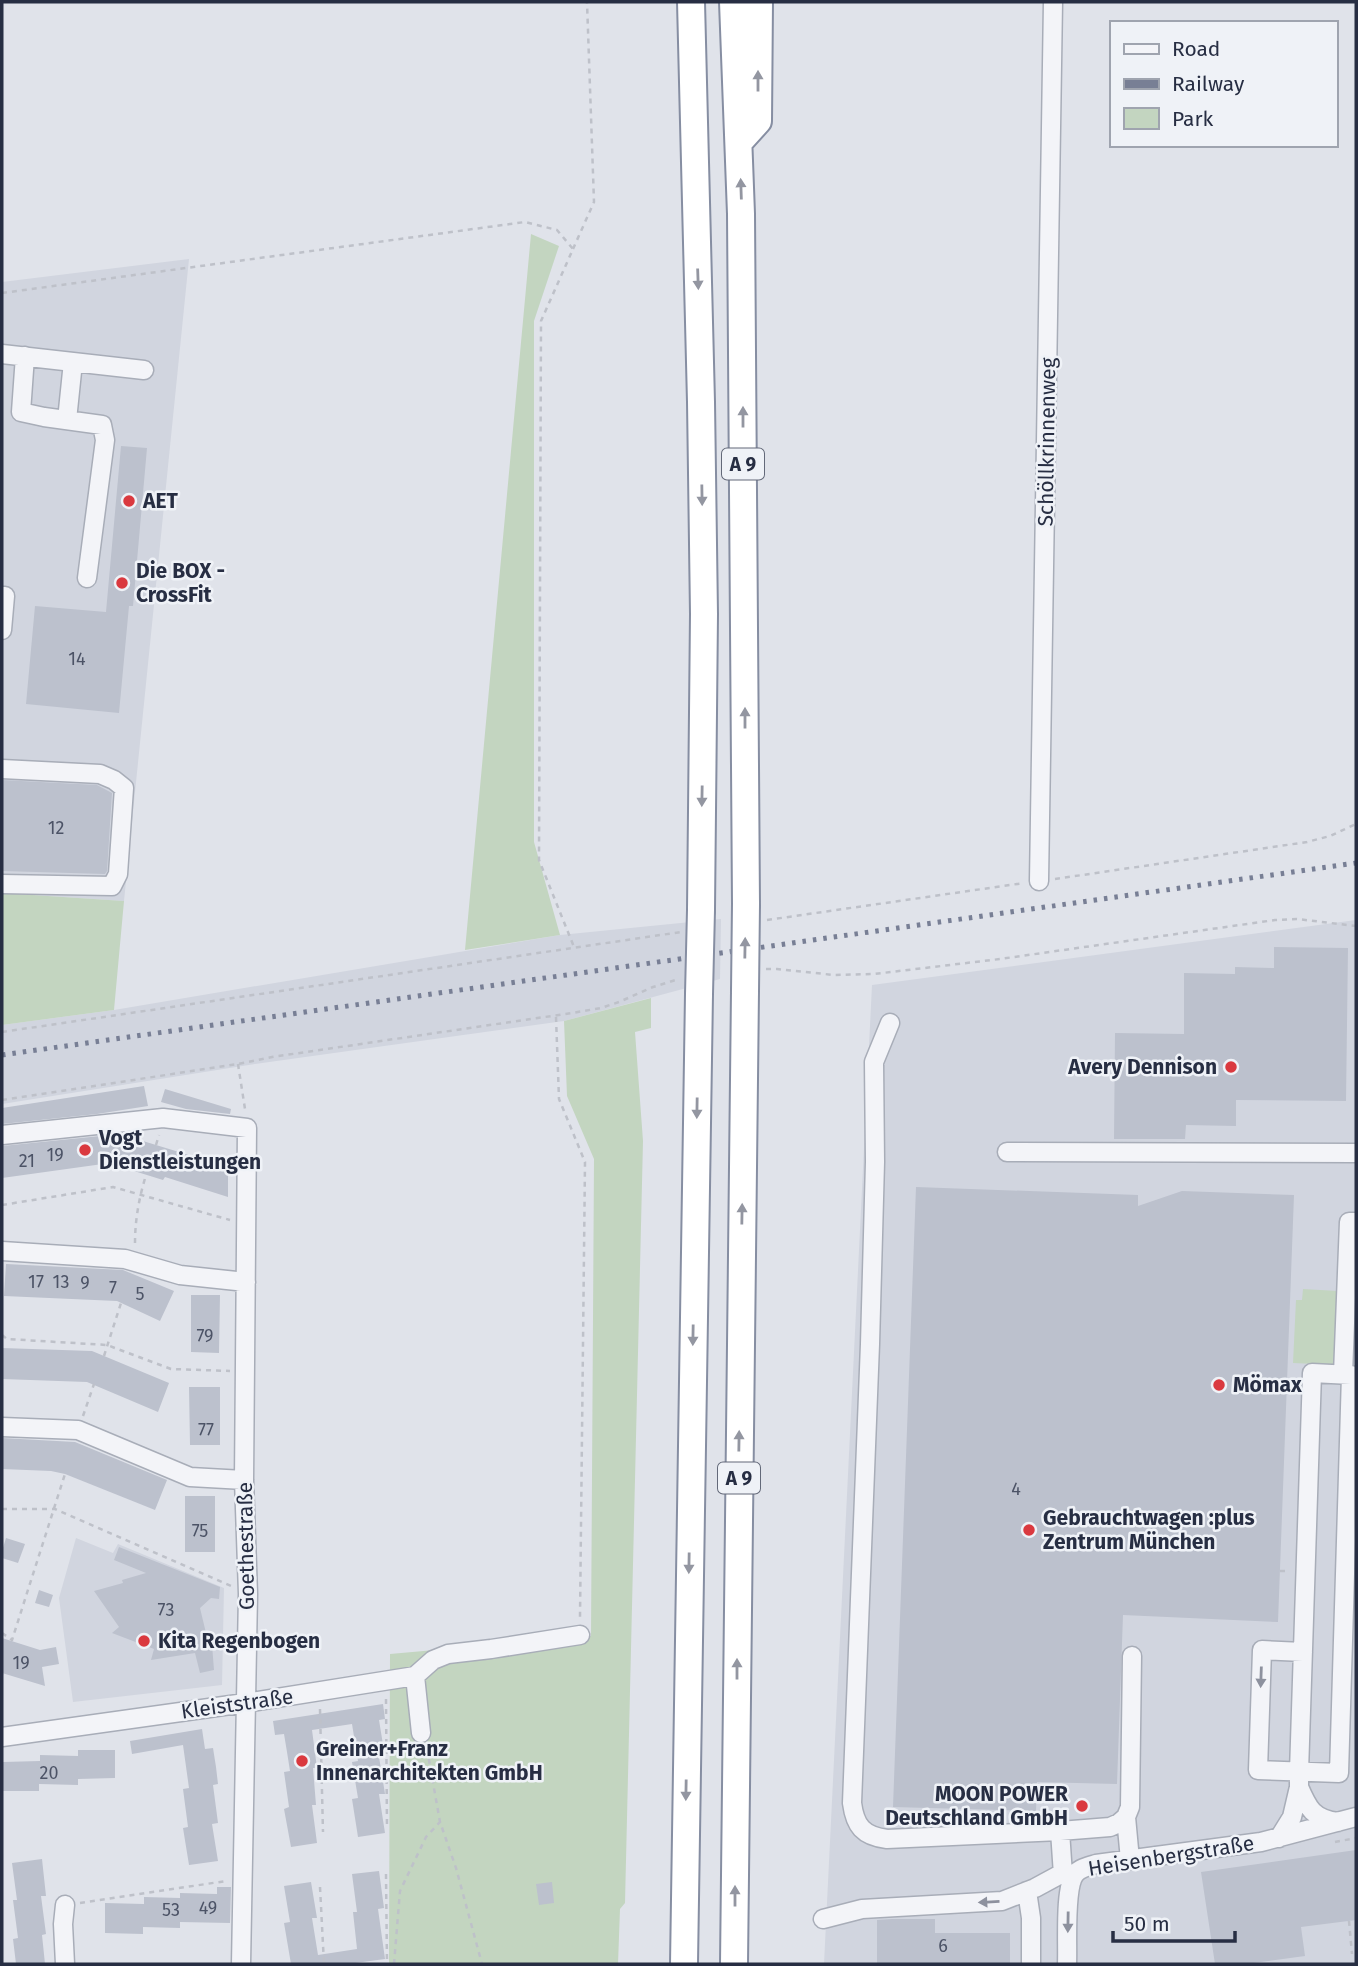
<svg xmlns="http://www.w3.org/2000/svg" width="1358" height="1966" viewBox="0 0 1358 1966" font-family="'Fira Sans',sans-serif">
<rect width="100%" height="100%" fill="#e0e3ea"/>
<path fill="#d1d5df" d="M189,259L124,901L2,893V282Z
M721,919L720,979L564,1021L255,1064L2,1104V1025L114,1010L560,935Z
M1356,920V1964H824L872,985Z
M76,1538L113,1553L118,1544L224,1588L222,1685L73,1702L59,1598Z"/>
<path fill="#c3d5c0" d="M531,234L559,246L534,321V842L560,935L465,950Z
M2,893L124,901L114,1010L2,1025Z
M651,998V1028L635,1032L643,1141L625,1903L620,1909L618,1964H389L390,1654L591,1636L594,1159L567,1096L564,1021Z
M1303,1289L1338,1291L1335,1365L1293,1363L1296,1300H1302Z"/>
<path fill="#bcc1cd" d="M121,446L147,448L133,606H129L119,713L26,704L35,606L106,612Z
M2,780L97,785L112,793L107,871L105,874L2,871Z
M1274,947L1348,948L1346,1101L1236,1100V1126L1186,1125L1185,1139H1114L1115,1033L1184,1034V973L1235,974V967L1274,968Z
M144,1086L148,1106L97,1114L2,1124V1108Z
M165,1089L231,1109L230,1114L186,1109L161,1102Z
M120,1134L228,1167V1197L165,1177L163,1180L134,1171L135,1167L117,1162L2,1178V1146Z
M916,1187L1138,1195V1206L1182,1191L1294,1195L1278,1622L1123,1615L1117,1784L1037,1782L1036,1811L893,1807Z
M6,1264L123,1270L174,1291L160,1321L117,1301L4,1296Z
M191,1295H220L219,1353L191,1352Z
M2,1348L92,1351L169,1383L158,1412L87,1382L2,1379Z
M189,1387H220V1445H190Z
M2,1438L75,1442L167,1480L155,1510L65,1474L51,1471L2,1469Z
M185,1496H215V1552H185Z
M6,1538L25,1544L18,1563L2,1558V1551Z
M119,1547L220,1587L219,1599L211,1598L200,1608L206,1633L211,1632L214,1670L200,1673L195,1653L151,1660L154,1649L112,1633L119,1627L94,1591L123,1583L122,1580L146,1573L114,1560Z
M39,1590L53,1595L49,1607L35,1603Z
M2,1638L40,1650L56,1647L59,1664L42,1667L45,1686L2,1673Z
M383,1704L385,1719L379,1720L385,1757H379L385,1794H379L385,1833L358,1837L352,1799L358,1798L352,1762L358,1761L352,1724L312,1730L317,1768H313L316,1805H312L317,1843L291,1847L284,1809L289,1807L284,1772L290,1771L287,1752L284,1734L275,1735L273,1721Z
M202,1729L205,1749L213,1748L216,1767L218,1784L213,1785L218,1823L212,1824L218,1861L189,1865L183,1828L188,1827L183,1789L189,1788L183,1745L132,1754L130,1741Z
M78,1750H115V1778L78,1779V1785L39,1784V1791H2L3,1762L40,1761V1755L78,1756Z
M1356,1850V1920L1301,1927L1305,1956L1246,1964H1215L1201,1872Z
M42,1859L46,1896H41L46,1934L42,1935L45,1964H16L13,1939L18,1938L13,1900H17L12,1863Z
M379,1871L384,1908L378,1909L385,1959L348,1964H291L284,1923L290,1922L284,1886L311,1882L317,1918H312L318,1955L357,1949L353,1912H357L352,1874Z
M552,1882L554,1903L539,1905L536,1884Z
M217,1887H231L230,1923L180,1922V1928L143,1927V1934L105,1933V1903L144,1904V1897L180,1898V1893L217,1894Z
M892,1919H935V1933H1010V1964H877V1920Z"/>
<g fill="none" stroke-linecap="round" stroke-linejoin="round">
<g stroke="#a8adb8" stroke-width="21">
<path id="minor" d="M2,354L144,370
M25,356L21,412L44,417L102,425L105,440L87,578
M67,420L73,362
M2,596H5L2,630
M2,769L100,774L114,780L124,788L118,874L112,886L2,884
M1039,881L1053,2
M890,1023L874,1062L875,1162L870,1344L852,1803C855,1826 863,1836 887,1839L1060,1831L1110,1827L1119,1823L1126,1817L1130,1807L1132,1656
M2,1135L163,1118L247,1128L244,1480L248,1594L241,1964
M1007,1152L1356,1153
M2,1251L125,1259L180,1275L246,1282
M1343,1374L1349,1222H1356
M2,1427L78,1430L190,1477L244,1480
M415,1676L433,1660L448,1654L491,1649L580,1635
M2,1737L245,1703L415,1676L421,1733
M1299,1787C1308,1808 1313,1819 1338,1822
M1126,1817L1130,1860
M1060,1831L1063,1875
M1279,1838L1292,1817L1299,1787V1772L1312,1373L1351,1375L1339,1773L1258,1770L1262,1650L1303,1652
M1027,1891L1031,1918V1964
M65,1905L63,1924L65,1964
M823,1919L862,1909L1002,1901L1035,1888L1059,1875L1076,1873
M1067,1964C1068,1945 1064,1888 1075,1874C1080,1868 1089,1866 1096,1864L1261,1842L1356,1817"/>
</g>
<g stroke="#868ea2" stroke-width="30">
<path id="highway" d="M691,2L701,402L704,614L701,910
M733,2L741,214L746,904
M739,142L758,121L759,2
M684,1964L699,994
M734,1964L745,991"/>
</g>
<path stroke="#bec1c9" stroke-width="2.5" stroke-dasharray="5 5" stroke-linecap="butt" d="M573,249L594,202L587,2
M2,293L525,222L557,230L573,249L541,321L539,860L574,947
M1055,879L1307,842L1330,836L1356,824
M767,920L1024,883
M766,969H777L834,975L874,974L1000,959L1275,920L1297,919L1356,926
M556,1017L559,1099L585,1162L580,1617
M2,1032L681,932
M238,1064L245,1109
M2,1100L238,1064L272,1057L572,1013L601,1008L619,1002L653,987L679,979
M156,1145L159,1135
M2,1205L113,1187L230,1220
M135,1243C135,1220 139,1198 146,1175
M2,1335L7,1339L107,1345L171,1369L230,1371
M104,1356L121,1303
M83,1416L94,1384
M2,1509H55L231,1586
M1280,1571H1290
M2,1633L12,1640L65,1474
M2,1675V1673
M386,1699L387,1829
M320,1709L323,1832
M427,1749L440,1822L456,1868L482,1964
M1335,1842L1356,1838
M386,1874L387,1964
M320,1887L324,1964
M80,1903L226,1881
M1349,1921L1352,1954
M394,1964L400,1891L426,1837L440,1822"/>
<use href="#minor" stroke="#f3f4f8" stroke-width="18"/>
<use href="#highway" stroke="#fff" stroke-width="26"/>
<path stroke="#787f95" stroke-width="5" stroke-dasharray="3.5 7" stroke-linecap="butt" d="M2,1055L1356,863"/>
<g stroke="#868ea2" stroke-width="30" stroke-linecap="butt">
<path id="highway-bridge" d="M745,991L746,904
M699,994L701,910"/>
</g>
<use href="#highway-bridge" stroke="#fff" stroke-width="26"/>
</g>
<defs><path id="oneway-solid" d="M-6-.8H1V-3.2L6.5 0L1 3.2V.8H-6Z" transform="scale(1.75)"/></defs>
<g fill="#9396a1">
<use href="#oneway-solid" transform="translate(758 81) rotate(-90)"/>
<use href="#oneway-solid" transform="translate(741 189) rotate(-92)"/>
<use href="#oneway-solid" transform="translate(698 279) rotate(88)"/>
<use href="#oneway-solid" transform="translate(743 417) rotate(-90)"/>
<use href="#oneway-solid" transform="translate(702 495) rotate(89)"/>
<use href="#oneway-solid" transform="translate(745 718) rotate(-90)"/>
<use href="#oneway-solid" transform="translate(702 796) rotate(91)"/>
<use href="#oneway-solid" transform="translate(745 948) rotate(-89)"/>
<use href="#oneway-solid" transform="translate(697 1108) rotate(91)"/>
<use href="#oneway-solid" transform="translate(742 1214) rotate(-89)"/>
<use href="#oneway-solid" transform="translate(693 1335) rotate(91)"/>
<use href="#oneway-solid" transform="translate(739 1441) rotate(-89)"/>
<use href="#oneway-solid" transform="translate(689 1563) rotate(91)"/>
<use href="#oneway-solid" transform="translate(737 1669) rotate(-90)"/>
<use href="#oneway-solid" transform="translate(686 1790) rotate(91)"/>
<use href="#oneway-solid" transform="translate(735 1896) rotate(-90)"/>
</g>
<g fill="#8d919e">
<use href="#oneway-solid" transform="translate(1261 1677) rotate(92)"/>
<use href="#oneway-solid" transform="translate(989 1902) rotate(177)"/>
<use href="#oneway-solid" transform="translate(1068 1922) rotate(91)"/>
</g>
<g fill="#da393f" stroke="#eff2f7" stroke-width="2.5">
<circle cx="129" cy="501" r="7"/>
<circle cx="122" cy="583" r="7"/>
<circle cx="1231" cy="1067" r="7"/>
<circle cx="85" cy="1150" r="7"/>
<circle cx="1219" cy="1385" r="7"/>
<circle cx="1029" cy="1530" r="7"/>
<circle cx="144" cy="1641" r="7"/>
<circle cx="302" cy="1761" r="7"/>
<circle cx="1082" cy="1806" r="7"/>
</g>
<g text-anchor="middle" stroke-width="5" stroke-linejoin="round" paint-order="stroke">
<g font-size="18" fill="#4c5366">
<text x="77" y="665">14</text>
<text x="56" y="834">12</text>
<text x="55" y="1161">19</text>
<text x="27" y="1167">21</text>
<text x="36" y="1288">17</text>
<text x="61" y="1288">13</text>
<text x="85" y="1289">9</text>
<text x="113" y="1294">7</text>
<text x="140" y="1300">5</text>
<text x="205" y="1342">79</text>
<text x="206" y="1436">77</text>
<text x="1016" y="1495">4</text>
<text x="200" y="1537">75</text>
<text x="166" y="1616">73</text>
<text x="21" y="1669">19</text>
<text x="49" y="1779">20</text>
<text x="208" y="1914">49</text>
<text x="171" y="1916">53</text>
<text x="943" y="1952">6</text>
</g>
<g fill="#eff2f7" stroke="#636979" stroke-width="2">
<rect x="722" y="448.5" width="42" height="31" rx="5"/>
<rect x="718" y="1462.5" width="42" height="31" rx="5"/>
</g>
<g font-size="19" font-weight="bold" fill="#272e43">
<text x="743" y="471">A 9</text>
<text x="739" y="1485">A 9</text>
</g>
<g font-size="21" fill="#272e43" stroke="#eff2f7">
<text transform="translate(1047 442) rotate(-89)" y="7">Schöllkrinnenweg</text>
<text transform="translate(246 1546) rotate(-91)" y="7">Goethestraße</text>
<text transform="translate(237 1704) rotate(-8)" y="7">Kleiststraße</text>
<text transform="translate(1171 1856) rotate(-9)" y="7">Heisenbergstraße</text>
</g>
<g font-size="21" font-weight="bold" fill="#272e43" stroke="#eff2f7" text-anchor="start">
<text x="143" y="508">AET</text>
<text x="136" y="578">Die BOX -<tspan x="136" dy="24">CrossFit</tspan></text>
<text x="1217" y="1074" text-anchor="end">Avery Dennison</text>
<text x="99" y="1145">Vogt<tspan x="99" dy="24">Dienstleistungen</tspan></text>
<text x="1233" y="1392">Mömax</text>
<text x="1043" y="1525">Gebrauchtwagen :plus<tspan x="1043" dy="24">Zentrum München</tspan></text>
<text x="158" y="1648">Kita Regenbogen</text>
<text x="316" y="1756">Greiner+Franz<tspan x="316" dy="24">Innenarchitekten GmbH</tspan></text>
<text x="1068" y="1801" text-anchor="end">MOON POWER<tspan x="1068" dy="24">Deutschland GmbH</tspan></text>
</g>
</g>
<rect width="1358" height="1966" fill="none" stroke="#272e43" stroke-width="7"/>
<rect x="1110" y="21" width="228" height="126" fill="#eff2f7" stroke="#9fa4af" stroke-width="2"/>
<rect x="1124" y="44" width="35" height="10" fill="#f3f4f8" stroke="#9fa4af" stroke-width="2"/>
<text x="1172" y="56" font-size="21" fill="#272e43">Road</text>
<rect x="1124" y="79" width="35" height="10" fill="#787f95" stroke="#9fa4af" stroke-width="2"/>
<text x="1172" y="91" font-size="21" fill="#272e43">Railway</text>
<rect x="1124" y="108" width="35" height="21" fill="#c3d5c0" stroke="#9fa4af" stroke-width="2"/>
<text x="1172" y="126" font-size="21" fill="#272e43">Park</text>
<path d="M1113 1931v10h122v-10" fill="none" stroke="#272e43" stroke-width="3.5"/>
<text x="1124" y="1931" font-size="21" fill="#272e43" stroke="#eff2f7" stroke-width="5" paint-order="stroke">50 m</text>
</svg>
